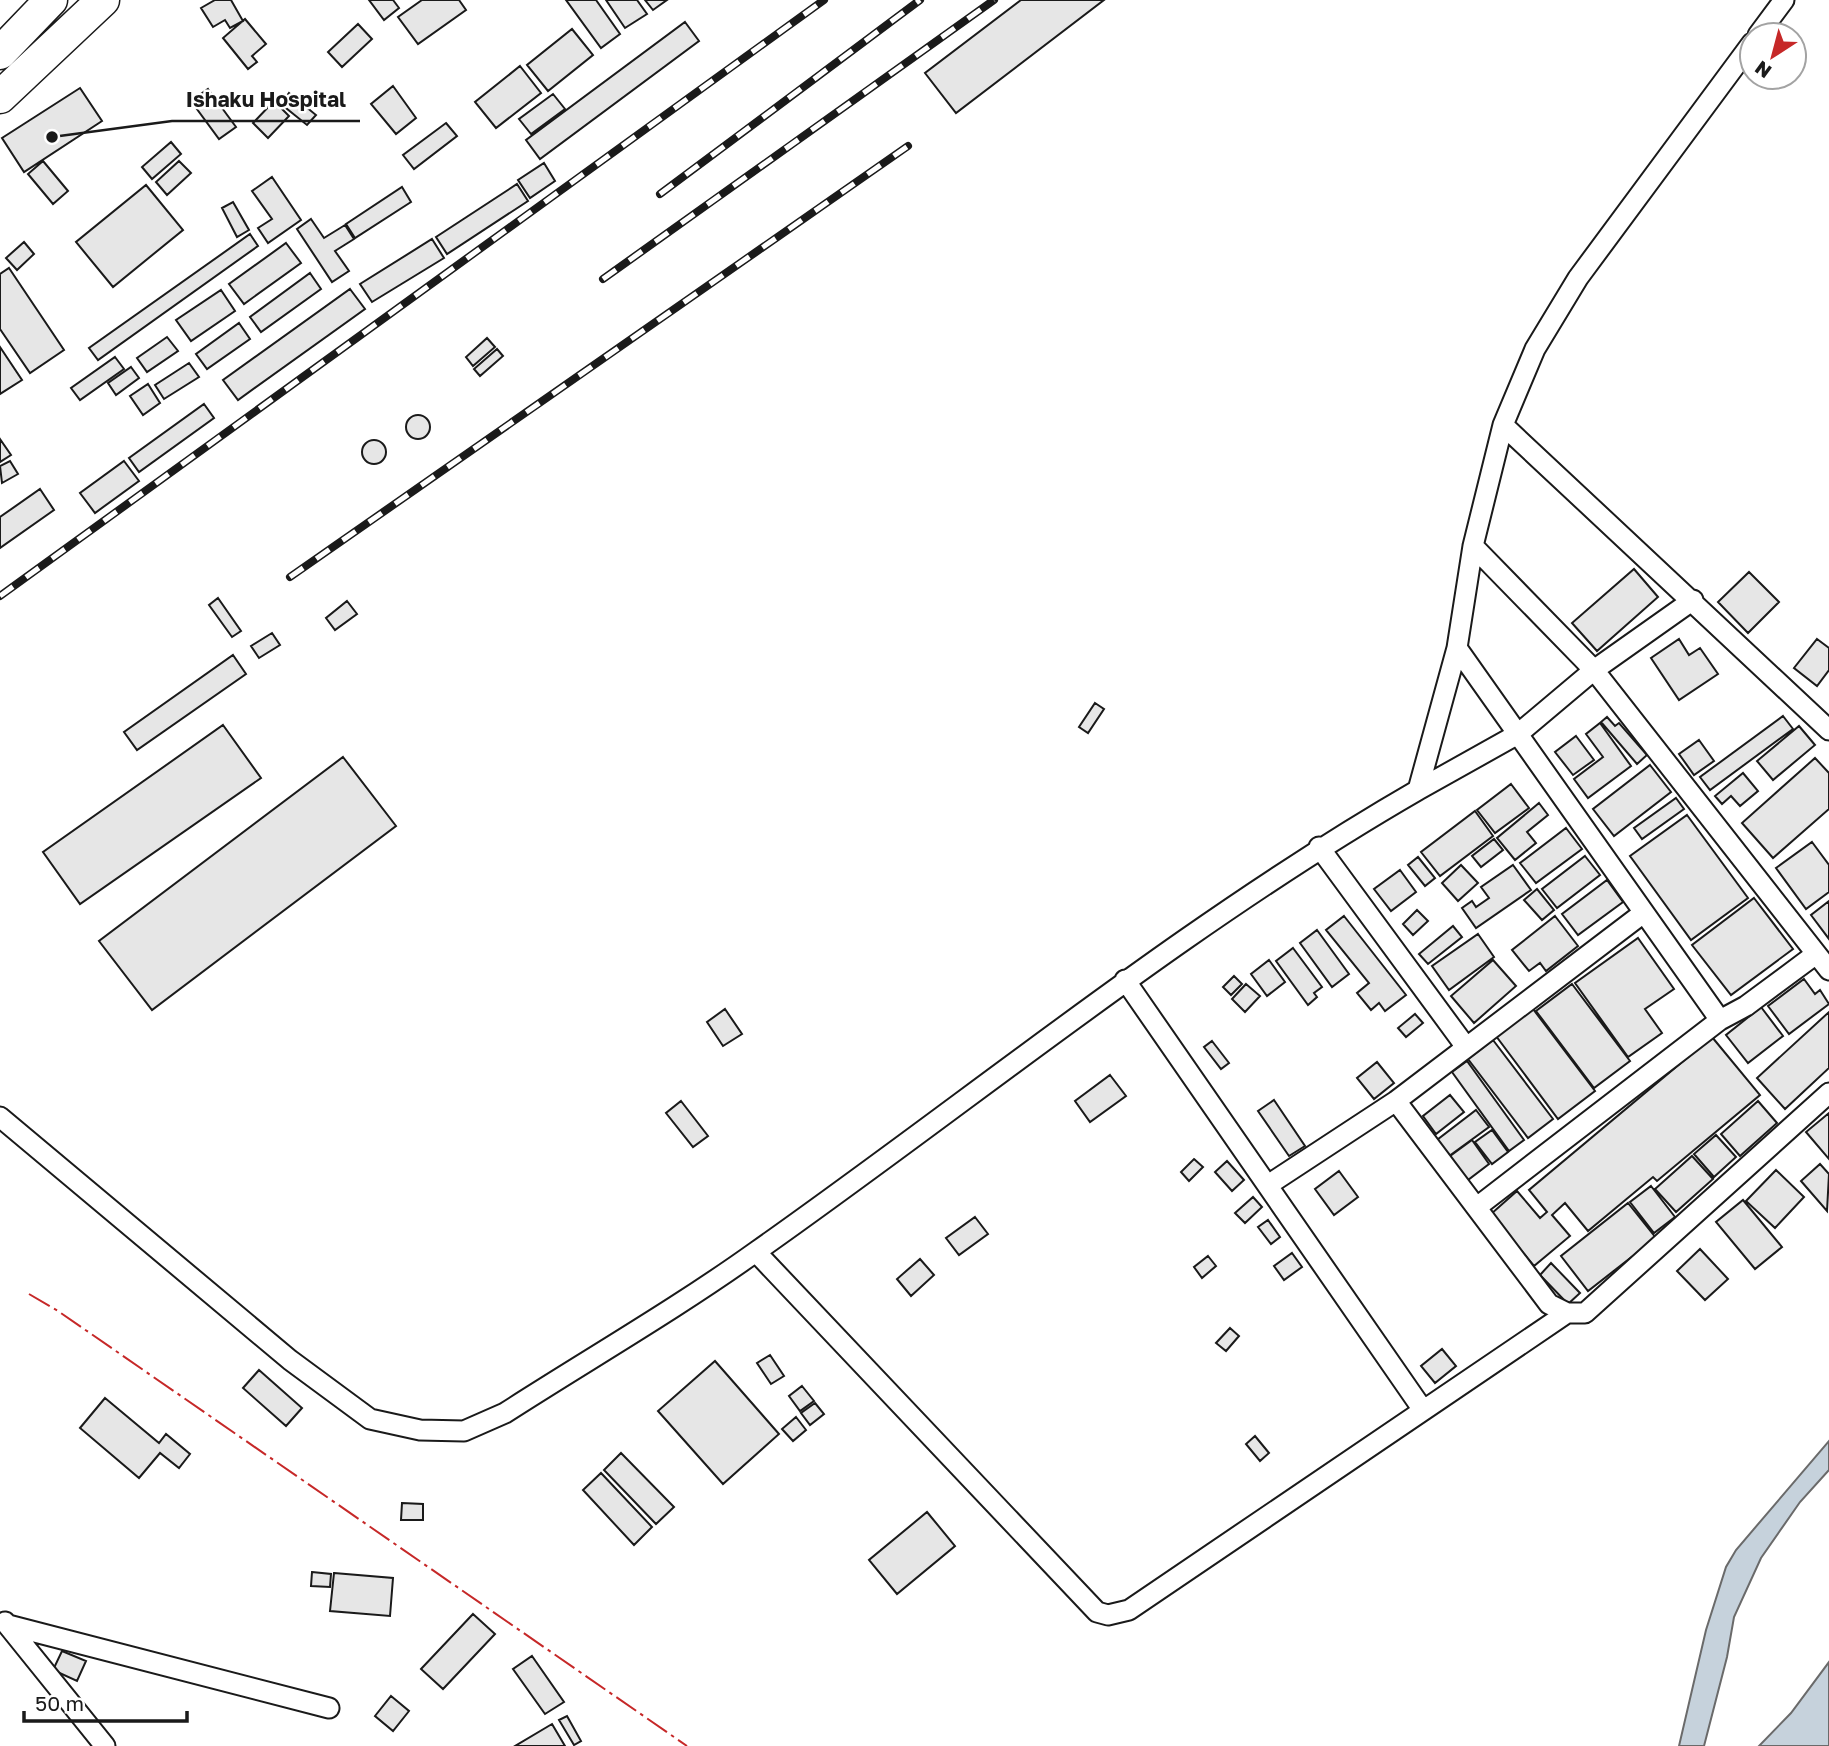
<svg xmlns="http://www.w3.org/2000/svg" width="1829" height="1746" viewBox="0 0 1829 1746" font-family="'Golos Text',sans-serif">
<rect width="100%" height="100%" fill="#fff"/>
<path fill="#c6d2dc" stroke="#6a6a6a" stroke-width="2" d="M1829,1441V1470L1800,1502L1761,1558L1734,1617L1727,1657L1704,1746H1679L1706,1630L1726,1567L1736,1550Z
M1829,1662V1746H1759L1791,1713Z"/>
<path fill="#e6e6e6" stroke="#1a1a1a" stroke-width="2" d="M215,0H231L243,21L230,28L225,20L213,27L201,8Z
M369,0H393L399,8L384,20Z
M422,0H459L466,10L418,44L398,17Z
M566,0H596L620,34L601,48Z
M606,0H637L647,14L625,28Z
M645,0H667L653,10Z
M1021,0H1104L956,113L925,73Z
M245,19L266,44L252,56L257,62L248,69L223,38Z
M685,22L699,41L540,159L526,140Z
M358,24L372,39L342,67L328,52Z
M572,29L593,55L548,91L527,65Z
M520,66L541,93L496,128L475,102Z
M393,86L416,118L396,134L371,104Z
M80,88L102,121L24,172L2,138Z
M208,89L236,127L219,139L191,101Z
M289,93L316,115L307,125L281,104Z
M553,94L565,109L531,134L519,119Z
M274,101L289,116L268,138L253,123Z
M446,123L457,136L414,169L403,155Z
M171,142L181,154L152,179L142,167Z
M43,161L68,191L53,204L28,174Z
M179,161L191,173L167,195L156,182Z
M544,163L555,181L530,198L518,180Z
M272,177L301,220L268,243L258,228L272,219L252,191Z
M517,184L528,201L447,254L436,237Z
M146,185L183,230L113,287L76,242Z
M402,187L411,202L355,238L346,224Z
M233,202L249,230L237,237L222,208Z
M311,219L324,238L345,225L354,239L335,251L349,271L332,282L297,229Z
M250,234L258,246L98,360L89,348Z
M432,239L444,258L372,302L360,284Z
M24,242L34,254L17,270L6,258Z
M286,243L301,263L244,304L229,284Z
M9,268L64,350L30,373L0,329V274Z
M310,273L321,289L261,332L250,317Z
M350,289L365,309L238,400L223,380Z
M221,290L235,311L191,341L176,320Z
M239,323L250,339L207,369L196,354Z
M167,337L178,351L147,372L137,358Z
M487,338L495,347L473,366L466,357Z
M0,347L22,380L0,394Z
M497,349L503,356L480,376L474,369Z
M115,357L124,369L80,400L71,388Z
M189,363L199,377L164,399L155,385Z
M131,367L139,378L116,395L108,383Z
M148,384L160,403L143,415L130,396Z
M204,404L214,418L139,472L129,458Z
M406 427a12 12 0 1 1 24 0a12 12 0 1 1-24 0Z
M0,439L11,455L0,462Z
M362 452a12 12 0 1 1 24 0a12 12 0 1 1-24 0Z
M10,461L18,474L2,483L0,466Z
M124,461L139,481L95,513L80,493Z
M40,489L54,510L0,548V517Z
M1634,569L1658,597L1597,651L1572,623Z
M1749,572L1779,602L1748,633L1718,602Z
M218,598L241,631L232,637L209,605Z
M347,601L357,614L335,630L326,618Z
M272,633L280,645L259,658L251,646Z
M1679,639L1689,655L1700,648L1718,674L1679,700L1651,658Z
M1817,639L1829,648V670L1817,686L1794,668Z
M233,655L246,674L137,750L124,732Z
M1095,703L1104,709L1088,733L1079,727Z
M1783,716L1793,729L1710,790L1700,777Z
M1607,717L1615,726L1619,723L1647,755L1637,764L1601,722Z
M1600,723L1631,766L1588,798L1574,779L1603,757L1586,734Z
M223,725L261,778L80,904L43,852Z
M1799,726L1815,745L1773,780L1757,761Z
M1576,736L1594,760L1573,775L1555,752Z
M1699,740L1714,761L1694,775L1679,754Z
M343,757L396,826L152,1010L99,941Z
M1815,758L1829,773V809L1773,858L1742,823Z
M1650,765L1671,792L1614,836L1593,809Z
M1743,773L1758,791L1740,806L1731,796L1722,804L1715,796Z
M1511,784L1529,808L1495,833L1477,810Z
M1676,798L1684,809L1642,839L1634,828Z
M1539,803L1548,815L1527,832L1536,843L1515,860L1497,838Z
M1475,811L1493,836L1440,876L1421,852Z
M1687,815L1748,898L1691,940L1630,856Z
M1566,828L1582,849L1536,883L1520,863Z
M1494,839L1503,850L1481,867L1472,856Z
M1812,842L1829,865V892L1806,909L1776,868Z
M1585,856L1600,875L1557,908L1542,889Z
M1418,857L1435,878L1425,886L1408,865Z
M1461,865L1478,883L1458,901L1442,883Z
M1513,865L1531,890L1476,928L1462,908L1472,901L1476,907L1489,898L1481,887Z
M1400,870L1416,892L1391,911L1374,889Z
M1607,880L1623,902L1578,935L1562,914Z
M1537,889L1554,910L1542,920L1524,900Z
M1754,898L1793,949L1731,995L1692,945Z
M1829,901V939L1811,915Z
M1417,910L1428,921L1413,935L1403,924Z
M1344,916L1406,995L1385,1011L1379,1003L1371,1010L1357,993L1369,983L1326,930Z
M1555,916L1578,946L1546,971L1540,963L1529,971L1512,950Z
M1453,926L1462,937L1428,964L1419,954Z
M1317,930L1349,974L1332,987L1300,943Z
M1478,934L1494,957L1449,990L1432,966Z
M1638,938L1674,989L1645,1009L1662,1033L1628,1057L1575,983Z
M1293,948L1322,987L1314,993L1317,997L1308,1005L1276,961Z
M1269,960L1285,982L1267,996L1251,974Z
M1493,960L1516,986L1474,1023L1451,996Z
M1234,976L1242,984L1231,995L1223,987Z
M1804,979L1815,994L1820,990L1829,1004L1789,1034L1768,1006Z
M1246,984L1260,996L1245,1012L1232,999Z
M1572,984L1630,1061L1594,1088L1536,1011Z
M1761,1007L1783,1036L1748,1063L1726,1035Z
M725,1009L742,1034L723,1046L707,1022Z
M1533,1009L1595,1091L1558,1119L1496,1036Z
M1829,1012V1068L1785,1109L1757,1078Z
M1415,1014L1423,1023L1406,1037L1398,1028Z
M1712,1037L1760,1095L1657,1181L1653,1177L1588,1231L1565,1203L1552,1215L1570,1236L1534,1266L1491,1214L1517,1191L1540,1218L1547,1212L1529,1190Z
M1493,1040L1553,1119L1528,1138L1468,1059Z
M1212,1041L1229,1063L1221,1069L1204,1047Z
M1467,1061L1524,1140L1509,1151L1452,1072Z
M1377,1062L1394,1083L1374,1099L1357,1078Z
M1110,1075L1126,1096L1090,1122L1075,1101Z
M1450,1095L1464,1112L1436,1134L1423,1116Z
M1274,1100L1305,1146L1289,1156L1258,1111Z
M681,1101L708,1136L693,1147L666,1113Z
M1758,1101L1777,1123L1740,1156L1721,1134Z
M1476,1110L1489,1127L1445,1159L1433,1143Z
M1829,1113V1159L1806,1132Z
M1492,1130L1508,1152L1492,1164L1475,1142Z
M1716,1135L1736,1157L1714,1177L1694,1154Z
M1472,1140L1489,1164L1464,1183L1446,1159Z
M1692,1156L1713,1179L1676,1212L1655,1189Z
M1194,1159L1203,1167L1189,1181L1181,1172Z
M1227,1161L1244,1180L1232,1191L1215,1172Z
M1820,1164L1829,1174L1827,1211L1801,1181Z
M1776,1170L1804,1197L1775,1228L1746,1201Z
M1339,1171L1358,1197L1334,1215L1315,1189Z
M1651,1186L1675,1217L1654,1233L1630,1202Z
M1253,1197L1262,1207L1245,1223L1235,1213Z
M1743,1200L1782,1247L1755,1269L1716,1222Z
M1628,1203L1656,1238L1588,1291L1561,1256Z
M975,1217L988,1234L959,1255L946,1238Z
M1268,1220L1280,1237L1271,1244L1258,1227Z
M1700,1249L1728,1279L1705,1300L1677,1271Z
M1292,1253L1302,1267L1284,1280L1274,1266Z
M1208,1256L1216,1266L1202,1278L1194,1267Z
M920,1259L934,1275L911,1296L897,1279Z
M1551,1263L1580,1293L1568,1304L1540,1275Z
M1230,1328L1239,1336L1226,1351L1216,1343Z
M1442,1349L1456,1366L1435,1383L1421,1366Z
M770,1355L784,1376L771,1384L757,1363Z
M715,1361L779,1434L723,1484L658,1411Z
M259,1370L302,1408L286,1426L243,1388Z
M802,1386L814,1401L800,1411L789,1396Z
M105,1398L159,1443L166,1434L190,1454L179,1468L160,1453L139,1478L80,1428Z
M815,1403L824,1414L810,1425L801,1413Z
M796,1417L806,1430L793,1441L782,1429Z
M1255,1436L1269,1453L1260,1461L1246,1444Z
M621,1453L674,1507L656,1524L604,1470Z
M601,1473L652,1527L634,1545L583,1490Z
M402,1503L423,1504V1520H401Z
M927,1512L955,1546L897,1594L869,1560Z
M312,1572L331,1574L330,1587L311,1586Z
M334,1573L393,1578L390,1616L330,1611Z
M473,1614L495,1634L443,1689L421,1669Z
M62,1651L86,1661L77,1681L53,1670Z
M532,1656L564,1702L545,1714L513,1669Z
M391,1696L409,1711L393,1731L375,1716Z
M567,1716L581,1741L574,1745L559,1720Z
M552,1724L565,1746H515Z"/>
<g fill="none" stroke-linecap="round" stroke-linejoin="round">
<g stroke="#1a1a1a" stroke-width="23">
<path id="street" d="M1758,35L1784,0
M1503,425L1829,730
M1473,546L1594,670L1829,970
M1457,648L1720,1020
M1418,790L1518,734L1594,670L1693,600
M1319,847L1466,1047
M1125,980L1423,1410
M1396,1101L1549,1304L1567,1313H1585L1829,1093
M0,1117L290,1360L370,1419L420,1430L464,1431L505,1413C589,1359 676,1309 757,1251C977,1096 1184,925 1418,790L1457,648L1473,546L1503,425L1535,349L1578,278L1752,43
M1268,1185L1396,1101L1642,914
M1477,1207L1720,1020L1746,1006L1816,954
M756,1252L1097,1612L1108,1615L1129,1610L1567,1313
M5,1622L105,1746
M8,1625L329,1708"/>
</g>
<g stroke="#1a1a1a" stroke-width="35">
<path id="primary" d="M0,53L51,0
M0,97L103,0"/>
</g>
<use href="#street" stroke="#fff" stroke-width="19"/>
<use href="#primary" stroke="#fff" stroke-width="32"/>
<g stroke="#1a1a1a" stroke-width="8">
<path id="rail" d="M660,194L920,0
M603,279L994,0
M290,577L908,146
M0,596L824,0"/>
</g>
<use href="#rail" stroke="#fff" stroke-width="5" stroke-dasharray="16" stroke-linecap="butt"/>
<path stroke="#c62828" stroke-width="2" stroke-dasharray="24 5 3.5 5" stroke-linecap="butt" d="M29,1294L58,1311L687,1746"/>
</g>
<path fill="none" stroke="#1a1a1a" stroke-width="2.5" d="M52 137L172 121H360"/>
<circle fill="#1a1a1a" stroke="#fff" stroke-width="2.5" cx="52" cy="137" r="7"/>
<g font-size="21" text-anchor="middle" font-weight="bold" fill="#1a1a1a" stroke="#fff" stroke-width="5" stroke-linejoin="round" paint-order="stroke">
<text x="266" y="107">Ishaku Hospital</text>
</g>
<g transform="translate(1773 56) rotate(216)"><circle r="33" fill="#ffffff" stroke="#a3a3a3" stroke-width="2"/>
<path d="M0-5L12 26L0 18L-12 26Z" fill="#c62828"/>
<text y="-10" font-size="19" font-weight="bold" text-anchor="middle" fill="#1a1a1a">N</text>
</g>
<path d="M24 1711v10h163v-10" fill="none" stroke="#1a1a1a" stroke-width="3.5"/>
<text x="35" y="1711" font-size="21" fill="#1a1a1a" stroke="#ffffff" stroke-width="5" paint-order="stroke">50 m</text>
</svg>
